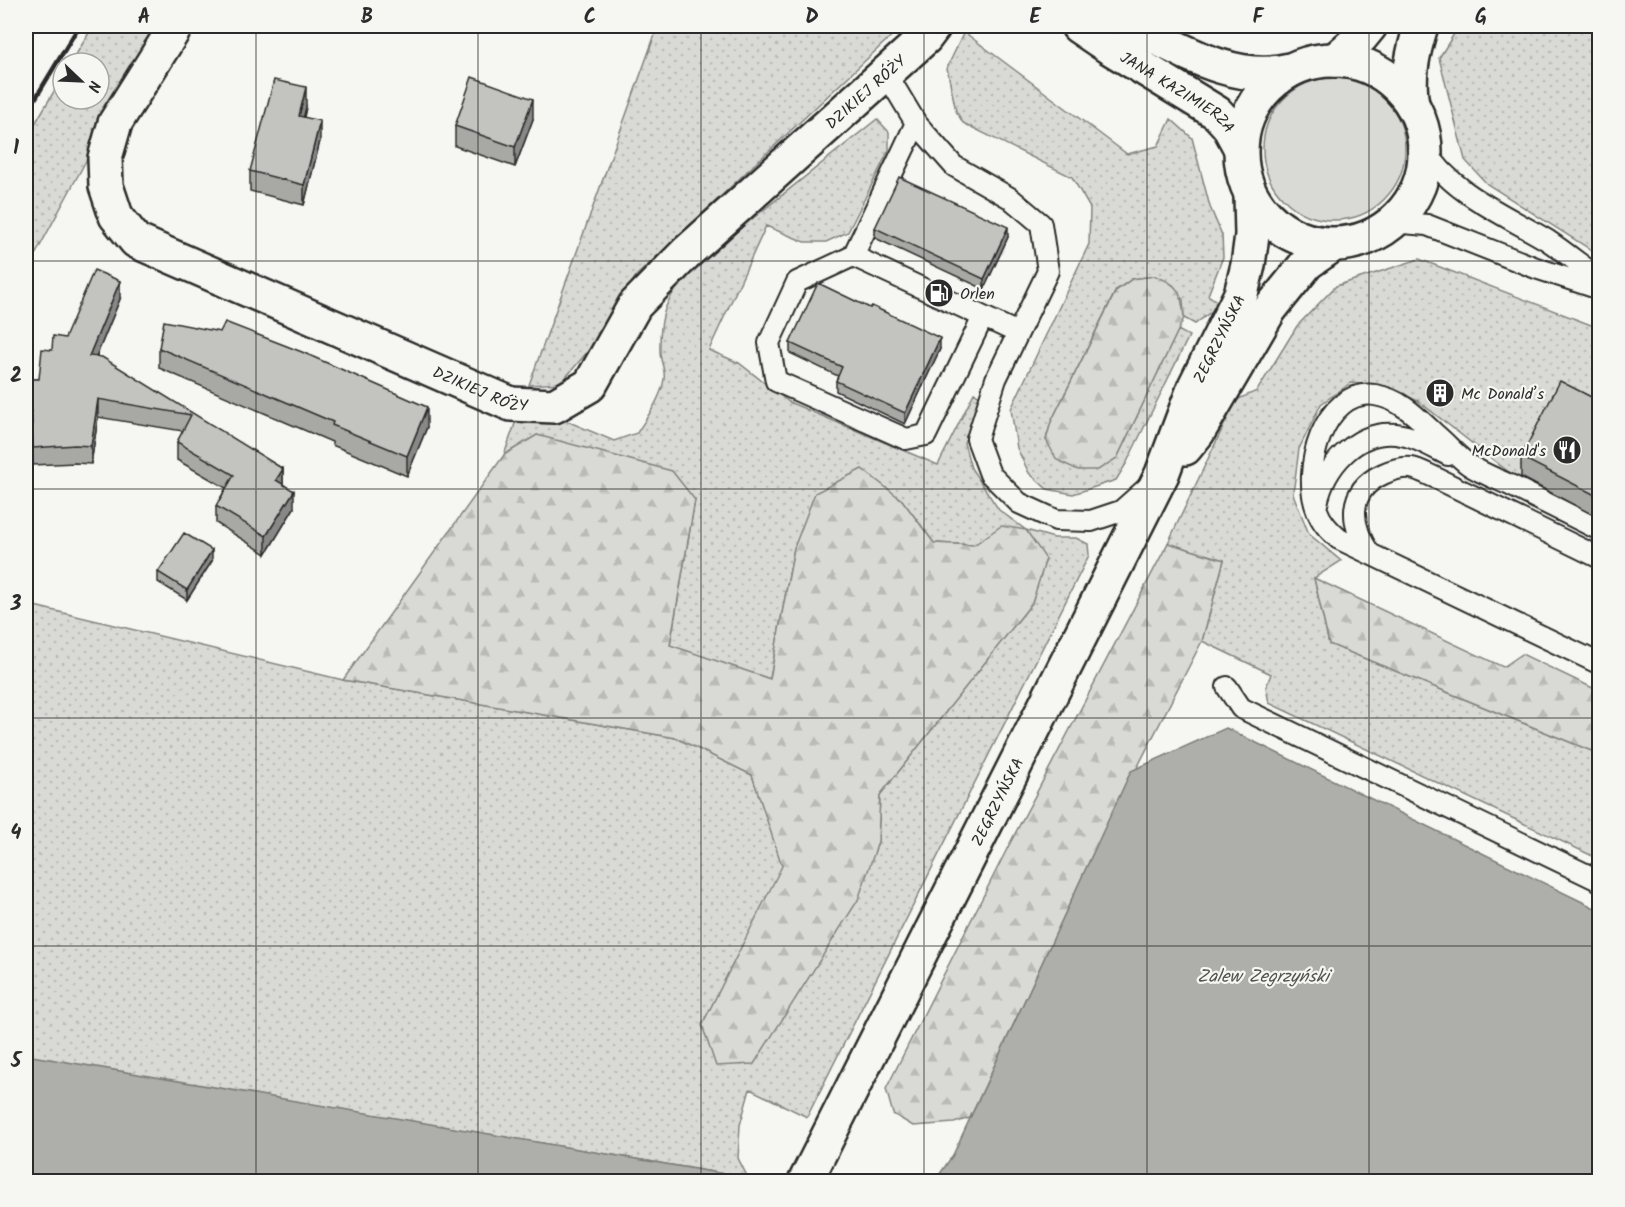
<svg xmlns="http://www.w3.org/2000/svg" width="1625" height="1207" viewBox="0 0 1625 1207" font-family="Kalam,sans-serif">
<defs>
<pattern id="grass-dots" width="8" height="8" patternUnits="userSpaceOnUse" patternTransform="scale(1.5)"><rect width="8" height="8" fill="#d9d9d5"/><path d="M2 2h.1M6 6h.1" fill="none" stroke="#babab7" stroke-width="1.8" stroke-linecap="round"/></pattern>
<pattern id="forest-firs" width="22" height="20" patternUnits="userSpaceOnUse" patternTransform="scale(1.5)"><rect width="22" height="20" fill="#d9d9d5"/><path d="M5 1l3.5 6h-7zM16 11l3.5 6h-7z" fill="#babab7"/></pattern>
</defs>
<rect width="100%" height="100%" fill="#f6f6f2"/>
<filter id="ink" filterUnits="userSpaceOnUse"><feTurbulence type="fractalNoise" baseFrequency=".0167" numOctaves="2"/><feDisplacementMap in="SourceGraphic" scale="12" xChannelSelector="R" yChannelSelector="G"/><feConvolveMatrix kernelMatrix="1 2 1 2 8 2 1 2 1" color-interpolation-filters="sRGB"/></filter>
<g filter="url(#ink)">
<path fill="url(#grass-dots)" stroke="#828280" stroke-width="1.5" d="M93,26H167L88,157L26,272V139L63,76V99H99V63H71Z
M658,26H902L636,276L594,344L561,383L529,385Z
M1459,26H1599V255L1487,184L1465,160L1439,58Z
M964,32L1127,154L1158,146L1171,119L1192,138L1210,207L1222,235L1223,257L1208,295L1221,304L1195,324L1184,318L1183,299L1155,276L1132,279L1116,290L1051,422L1046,440L1117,458L1178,330L1189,336L1126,464L1116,480L1073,494L1047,489L1029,473L1017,448L1011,409L1089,244L1090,208L1072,177L963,123L956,111L947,68Z
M877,119L889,132V150L848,232L826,242H805L766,226L709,350L739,363L789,402L938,465L974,393L981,396L964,443L971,468L999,510L1026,530L1054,538H1076L1088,544L1089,555L807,1117L750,1089L740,1125L738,1158L748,1178L26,1056V604L343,680L676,738L752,775L783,866L702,1025L878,842L880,795L1032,603L974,545L934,543L902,500L794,548L770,679L670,646L695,500L537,435L504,455L517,418L562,419L614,441L637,433C647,417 661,399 664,379C666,371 660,361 660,352C659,310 667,300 691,268Z
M1419,259L1599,328V401L1566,385L1519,480L1418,401L1383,386L1351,383L1321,404L1299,449L1293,494L1309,534L1341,561L1314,578L1329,644L1599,754V859L1269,703L1266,687L1271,674L1202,641L1224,560L1168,543L1236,400L1257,391L1297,326L1336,286Z"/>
<path fill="url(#forest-firs)" stroke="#828280" stroke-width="1.5" d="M1155,276C1179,284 1182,293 1184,318L1117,458L1098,470H1078L1057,460L1046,440L1051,422L1116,291L1132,279Z
M537,435L672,471L695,500L670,645L770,679L794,548L815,493L862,469L902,500L934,543L974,545L1001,526L1026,530L1046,559L1032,603L880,795L878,842L858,900L754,1064L716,1066L702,1025L782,866L752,775L676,738L343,680L504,455Z
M1168,543L1224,560L1202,641L1093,854L970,1118L954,1123L913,1126L893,1114L886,1089L1008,847Z
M1314,578L1503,667L1522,654L1599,691V754L1329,644Z"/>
<path fill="#d9d9d5" stroke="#828280" stroke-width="1.5" d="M1263 149a71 71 0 1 1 142 0a71 71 0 1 1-142 0Z"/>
<path fill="#aeaeab" stroke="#7a7a78" stroke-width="1.5" d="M1226,728L1599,910V1181H935L953,1155L1131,771Z
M26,1055L748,1178L771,1181H26Z"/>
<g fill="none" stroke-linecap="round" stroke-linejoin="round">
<g stroke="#2b2b2b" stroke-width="24">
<path id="lane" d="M886,73L916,123L954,166L1010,198L1041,224L1048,271L996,379L977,439L990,474L1019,503L1056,520L1091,521L1121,511L1148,487
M916,123L853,256L797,282L769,343L776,381L906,439L926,435L983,317
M1425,149C1450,193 1506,215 1547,240C1565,252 1582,266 1600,279
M1380,232L1403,223L1427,225L1536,268L1600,289
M853,256L1018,333
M1317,504C1324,468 1355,430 1396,434C1414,436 1432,447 1448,455
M1600,530C1570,515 1540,500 1510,485C1497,479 1481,473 1469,465C1457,456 1447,444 1435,434C1418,418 1401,399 1375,395C1323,388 1301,472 1317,510C1321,522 1329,530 1339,539L1600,664
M1370,554C1350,525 1346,491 1383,474C1392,470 1402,467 1411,468C1418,469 1427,474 1434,477L1600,558
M1227,687L1241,708L1600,881"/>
</g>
<g stroke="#2b2b2b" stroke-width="38">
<g id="street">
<path id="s1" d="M176,26L115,123L105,158L106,186L116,216L136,241L511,404L554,406L590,385L635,305L686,253L925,38L934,26"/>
</g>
</g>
<g stroke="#2b2b2b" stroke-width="38">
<g id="secondary">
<path id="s2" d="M1078,26L1109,47L1217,113L1228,125L1240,147"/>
<path d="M1133,26C1182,50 1234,84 1290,70"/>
<circle cx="1333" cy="152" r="92"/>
<path d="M1335,60L1361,37L1370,26"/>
<path d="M1412,104C1407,76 1413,52 1421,26"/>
<path d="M1185,448L1198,432L1270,309L1307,263L1333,245"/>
<path id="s3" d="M805,1182L1162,474L1195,386L1241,294L1248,265L1252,235L1251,196"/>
</g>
</g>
<use href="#lane" stroke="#f6f6f2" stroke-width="20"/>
<use href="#street" stroke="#f6f6f2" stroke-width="33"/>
<use href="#secondary" stroke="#f6f6f2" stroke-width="33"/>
<path stroke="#2b2b2b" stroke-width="4.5" d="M26,114L79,26"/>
</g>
<path fill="#a8a8a5" stroke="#2b2b2b" stroke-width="1.5" d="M306,107L304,117L320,141L304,205L250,191V171Z
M533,119L515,167L455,146V126Z
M875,228L1008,237L984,289L875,238Z
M120,299L96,357L283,469V484L294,508L266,554L216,523V506L226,488L177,460V442L183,431L98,417L91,464L75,463L33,465L30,379H39L52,350Z
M790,343L940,349L905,424L836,391V381L838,376L790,353Z
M159,348L427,427L407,476L332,445V442L159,368Z
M1599,401V518L1521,477V457Z
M212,561L187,600L158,582V572Z"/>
<path fill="#888886" stroke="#2b2b2b" stroke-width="1.5" d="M306,87V107L299,136V116Z
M533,99V119L515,167V147Z
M320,121V141L304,205V185Z
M1008,227V237L984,289V279Z
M120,281V299L89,374V356Z
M940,338V349L905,424V413Z
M98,399V417L91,464V446Z
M427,407V427L407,476V456Z
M283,469V487L276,480Z
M294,491V508L266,554V536Z
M212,550V561L187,600V590Z"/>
<path fill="#c3c3c0" stroke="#2b2b2b" stroke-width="1.5" d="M472,77L533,99L515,147L455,126Z
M274,80L306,87L299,116L320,121L304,185L250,171Z
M899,177L1008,227L984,279L875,228Z
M94,270L120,281L89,356L102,357L283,469L276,480L294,491L266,536L216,506L234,475L177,442L191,415L98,399L91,446L75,445L33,448L30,379H39L42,349L52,350L53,336L65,338Z
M818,283L870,308L872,306L940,338L905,413L836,381L842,367L790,343Z
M164,321L220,332L225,322L302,352L427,407L407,456L332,425L333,422L159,348Z
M1560,381L1599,401V497L1521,457Z
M184,533L212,550L187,590L158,572Z"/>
</g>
<path fill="none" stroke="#2b2b2b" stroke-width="1.5" stroke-opacity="0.55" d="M256,26V1182M478,26V1182M701,26V1182M924,26V1182M1147,26V1182M1369,26V1182M26,261H1600M26,489H1600M26,718H1600M26,946H1600"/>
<defs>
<g id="fuel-disc" transform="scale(1.5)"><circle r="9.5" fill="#2b2b2b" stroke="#f6f6f2"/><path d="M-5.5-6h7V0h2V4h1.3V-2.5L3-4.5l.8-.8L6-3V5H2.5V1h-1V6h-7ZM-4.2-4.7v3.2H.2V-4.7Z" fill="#fff"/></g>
<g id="building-disc" transform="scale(1.5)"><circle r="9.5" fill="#2b2b2b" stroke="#f6f6f2"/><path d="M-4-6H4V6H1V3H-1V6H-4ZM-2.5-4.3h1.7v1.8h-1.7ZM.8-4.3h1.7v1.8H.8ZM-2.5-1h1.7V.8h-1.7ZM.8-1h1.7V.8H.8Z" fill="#fff"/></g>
<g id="restaurant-disc" transform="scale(1.5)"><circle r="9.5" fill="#2b2b2b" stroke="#f6f6f2"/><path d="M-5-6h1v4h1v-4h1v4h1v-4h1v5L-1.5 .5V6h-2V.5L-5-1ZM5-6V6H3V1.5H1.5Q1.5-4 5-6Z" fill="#fff"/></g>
</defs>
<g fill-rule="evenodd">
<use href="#fuel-disc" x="939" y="293"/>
<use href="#building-disc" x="1440" y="393"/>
<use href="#restaurant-disc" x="1567" y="450"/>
</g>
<g text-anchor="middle" stroke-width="4.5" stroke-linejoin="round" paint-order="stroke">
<g font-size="16" fill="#2b2b2b" stroke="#f6f6f2">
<text dy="6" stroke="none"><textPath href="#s1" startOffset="1142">DZIKIEJ RÓŻY</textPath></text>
<text dy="6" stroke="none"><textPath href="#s2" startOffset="120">JANA KAZIMIERZA</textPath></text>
<text dy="6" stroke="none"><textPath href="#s3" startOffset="940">ZEGRZYŃSKA</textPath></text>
<text dy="6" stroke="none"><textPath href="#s1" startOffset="618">DZIKIEJ RÓŻY</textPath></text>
<text dy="6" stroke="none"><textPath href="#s3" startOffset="426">ZEGRZYŃSKA</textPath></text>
</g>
<g font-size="16" fill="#2b2b2b" stroke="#f6f6f2" text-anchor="start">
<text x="960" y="299">Orlen</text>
<text x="1461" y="399">Mc Donald’s</text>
<text x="1546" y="456" text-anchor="end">McDonald's</text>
</g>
<g font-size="18" font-style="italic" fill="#525251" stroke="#f6f6f2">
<text x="1263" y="982">Zalew Zegrzyński</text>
</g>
</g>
<rect width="1625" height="1207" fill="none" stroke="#f6f6f2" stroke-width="66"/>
<g transform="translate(81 81) rotate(113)"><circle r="28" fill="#f6f6f2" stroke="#a5a5a2" stroke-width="1.5"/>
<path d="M0-4.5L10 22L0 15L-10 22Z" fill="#2b2b2b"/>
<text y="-9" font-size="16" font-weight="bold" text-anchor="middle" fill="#2b2b2b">N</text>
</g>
<rect x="33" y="33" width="1559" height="1141" fill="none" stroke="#2b2b2b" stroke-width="2"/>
<g font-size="20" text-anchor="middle" font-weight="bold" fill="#2b2b2b">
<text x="144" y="23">A</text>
<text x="367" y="23">B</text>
<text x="590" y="23">C</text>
<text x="812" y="23">D</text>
<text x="1035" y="23">E</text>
<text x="1258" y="23">F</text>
<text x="1481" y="23">G</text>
<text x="16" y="154">1</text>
<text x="16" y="382">2</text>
<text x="16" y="610">3</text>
<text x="16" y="839">4</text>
<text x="16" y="1067">5</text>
</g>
</svg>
